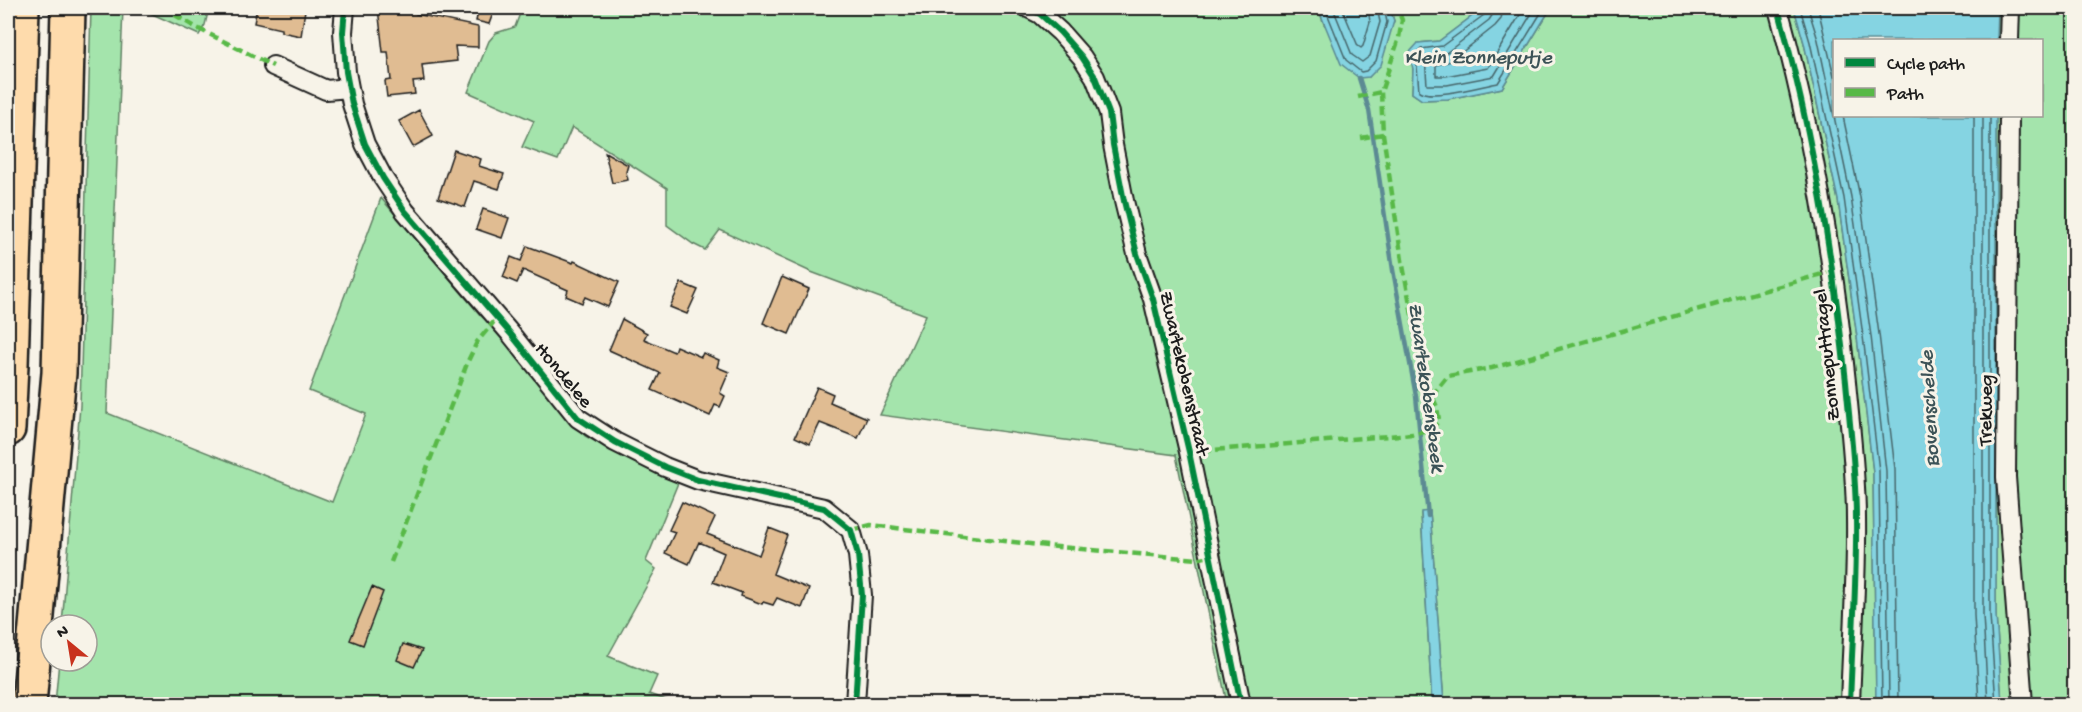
<svg xmlns="http://www.w3.org/2000/svg" width="2082" height="712" viewBox="0 0 2082 712" font-family="'Gochi Hand',sans-serif">
<rect width="100%" height="100%" fill="#f7f3e8"/>
<filter id="ink" filterUnits="userSpaceOnUse"><feTurbulence type="fractalNoise" baseFrequency=".0167" numOctaves="2"/><feDisplacementMap in="SourceGraphic" scale="12" xChannelSelector="R" yChannelSelector="G"/><feConvolveMatrix kernelMatrix="1 2 1 2 8 2 1 2 1" color-interpolation-filters="sRGB"/></filter>
<g filter="url(#ink)">
<path fill="#a4e4ac" stroke="#608064" stroke-width="1.5" d="M91,8H123L107,413L332,502L366,414L309,391L381,198L481,316L499,331L554,401L585,436L637,464L680,478L646,561L656,569L608,656L657,676L649,694L677,704H55L59,661H87V625H62L80,406Z
M139,8H209L205,25L199,35Z
M522,8H617L635,12L637,8H1318L1324,24L1369,77L1374,70L1394,21L1390,8H1483L1439,41L1418,43L1413,69L1412,93L1422,100L1448,99L1502,88L1551,8H1794L1804,43L1838,200L1857,337L1873,472L1876,704H1444L1430,511L1421,513L1432,704H1227L1176,455L880,415L926,315L811,272L720,230L705,250L693,244L667,225V188L572,127L558,160L522,147L534,121L468,92L489,41L496,33L515,27Z
M1998,8H2074V704H2002L1996,615V116H2042V40H1997Z"/>
<path fill="#85d4e2" stroke="#5b8a93" stroke-width="1.5" d="M1318,8H1390L1394,21L1381,65L1369,77L1359,78L1341,64Z
M1483,8H1551L1502,88L1448,99L1422,100L1412,93L1413,69L1409,53L1418,43L1439,41Z
M1794,8H1998L1997,40H1834V116H1996V615L2002,704H1876L1873,472L1857,337L1838,200L1804,43Z
M1430,511L1444,704H1432L1421,512Z"/>
<g fill="none" stroke-linecap="round" stroke-linejoin="round">
<path stroke="#46666b" stroke-width="1.5" d="M1325,8L1346,60L1361,72L1366,71L1376,61L1387,22L1384,8
M1333,8L1352,55L1362,62L1370,56L1380,22L1377,8
M1342,8L1358,46L1361,48L1363,46L1370,22L1368,8
M1486,8L1484,15L1442,46L1421,49L1416,54L1419,91C1433,100 1481,86 1498,83L1544,8
M1494,8L1493,14L1489,20L1446,53L1425,57L1427,85H1447L1494,76L1535,8
M1503,8L1501,19L1495,26L1451,61L1436,65V76H1446L1488,68L1524,8
M1800,8L1810,42L1844,198L1863,336L1879,471L1882,704
M1808,8L1818,40L1851,197L1871,336L1886,471L1889,704
M1818,8L1834,76
M1843,116L1860,197L1879,334L1895,469L1898,704
M1974,116V615L1979,704
M1983,116V615L1988,704
M1990,116V615L1996,704"/>
<path stroke="#5b8a93" stroke-width="4.5" d="M1359,78L1369,110L1393,270L1416,396L1428,516"/>
</g>
<path fill="#e0bc92" stroke="#1c1c1c" stroke-width="1.5" d="M257,8H292L305,10L301,36L281,32V29L254,23Z
M378,8H417L416,14L478,27V47L455,46L457,61L422,65L424,81L413,82L415,94L387,97L385,81L391,80L388,52H383Z
M479,8H495L489,24L476,21Z
M419,110L433,136L413,147L399,121Z
M454,150L481,159L479,166L504,174L499,189L474,181L465,207L438,198Z
M605,152L628,165L626,172L628,180L612,183Z
M483,209L509,218L502,238L476,229Z
M527,246L573,263L574,261L619,282L608,307L585,297L582,303L566,296L568,290L523,270L517,283L503,277L511,257L521,261Z
M782,277L809,289L789,334L763,323Z
M681,283L698,290L687,314L670,307Z
M622,319L647,333L644,339L674,352L676,346L701,357L703,353L719,360L717,367L729,372L720,393L725,396L720,407L715,405L710,416L652,390L660,373L609,350Z
M817,387L833,394L830,402L867,418L858,438L820,423L810,444L795,437Z
M682,502L715,517L707,534L759,555L769,528L787,535L773,574L809,589L802,608L777,598L773,605L763,602L762,604L741,596L742,593L713,582L724,553L699,542L689,564L665,553L675,532L669,530Z
M372,587L383,592L363,645L350,640Z
M403,644L422,650L414,667L397,660Z"/>
<g fill="none" stroke-linecap="round" stroke-linejoin="round">
<g stroke="#1c1c1c" stroke-width="22">
<path id="street" d="M345,8L343,32L346,72L352,104L365,144L383,178L405,211L510,333L578,418L615,442L665,467L698,480L824,508L851,530L858,555L862,595L855,704
M1028,8L1040,14L1060,32L1082,57L1095,77L1109,113L1113,145L1124,201L1137,254L1153,299L1189,452L1241,704
M1778,8C1812,131 1833,256 1846,382C1850,427 1856,473 1856,518C1857,580 1852,643 1850,704
M2009,40L2010,8
M273,66L326,90L349,88
M2009,116L2006,477L2023,704"/>
</g>
<g stroke="#1c1c1c" stroke-width="38">
<path id="highway" d="M8,429L11,365L22,8
M29,704L59,373L68,8"/>
</g>
<use href="#street" stroke="#f7f3e8" stroke-width="18"/>
<use href="#highway" stroke="#fedbac" stroke-width="33"/>
<path stroke="#58b947" stroke-width="4.5" stroke-dasharray="9 4.5" stroke-linecap="butt" d="M163,8L197,28L273,66
M1358,97L1381,92L1399,38L1402,20L1397,8
M1361,138L1383,134
M1432,396L1448,376L1492,368L1833,271
M1189,452L1413,434L1433,428L1439,420L1437,407L1423,375L1402,260L1383,134L1381,92
M851,530L871,525L1047,546L1197,559L1210,556
M391,562L468,361L477,342L497,318"/>
<g stroke="#f7f3e8" stroke-width="10">
<path id="cycleway" d="M345,8L343,32L346,72L352,104L365,144L383,178L405,211L510,333L578,418L615,442L665,467L698,480L824,508L851,530L858,555L862,595L855,704
M1028,8L1040,14L1060,32L1082,57L1095,77L1109,113L1113,145L1124,201L1137,254L1153,299L1189,452L1241,704
M1778,8C1812,131 1833,256 1846,382C1850,427 1856,473 1856,518C1857,580 1852,643 1850,704"/>
</g>
<use href="#cycleway" stroke="#00873e" stroke-width="6"/>
</g>
</g>
<g text-anchor="middle" stroke-width="6" stroke-linejoin="round" paint-order="stroke">
<g font-size="20" fill="#1c1c1c" stroke="#f7f3e8">
<text transform="translate(1825 355) rotate(-96)" y="7">Zonneputtragel</text>
<text transform="translate(1186 373) rotate(77)" y="7">Zwartekobenstraat</text>
<text transform="translate(565 374) rotate(50)" y="7">Hondelee</text>
<text transform="translate(1984 410) rotate(-89)" y="7">Trekweg</text>
</g>
<g font-size="21" font-style="italic" fill="#3c5357" stroke="#f7f3e8">
<text x="1478" y="63">Klein Zonneputje</text>
<text transform="translate(1428 387) rotate(82)" y="7">Zwartekobensbeek</text>
<text transform="translate(1928 409) rotate(-93)" y="7">Bovenschelde</text>
</g>
</g>
<rect width="2082" height="712" fill="none" stroke="#f7f3e8" stroke-width="30"/>
<rect x="15" y="15" width="2052" height="682" fill="none" stroke="#1c1c1c" stroke-width="2" filter="url(#ink)"/>
<rect x="1833" y="39" width="210" height="78" fill="#f7f3e8" stroke="#9f9d96" stroke-width="1.5"/>
<rect x="1845" y="58" width="30" height="9" fill="#00873e" stroke="#9f9d96" stroke-width="1.5"/>
<text x="1887" y="69" font-size="18" fill="#1c1c1c">Cycle path</text>
<rect x="1845" y="88" width="30" height="9" fill="#58b947" stroke="#9f9d96" stroke-width="1.5"/>
<text x="1887" y="99" font-size="18" fill="#1c1c1c">Path</text>
<g transform="translate(69 643) rotate(330)"><circle r="28" fill="#f7f3e8" stroke="#9f9d96" stroke-width="1.5"/>
<path d="M0-4.5L10 22L0 15L-10 22Z" fill="#c8321e"/>
<text y="-9" font-size="16" font-weight="bold" text-anchor="middle" fill="#1c1c1c">N</text>
</g>
</svg>
